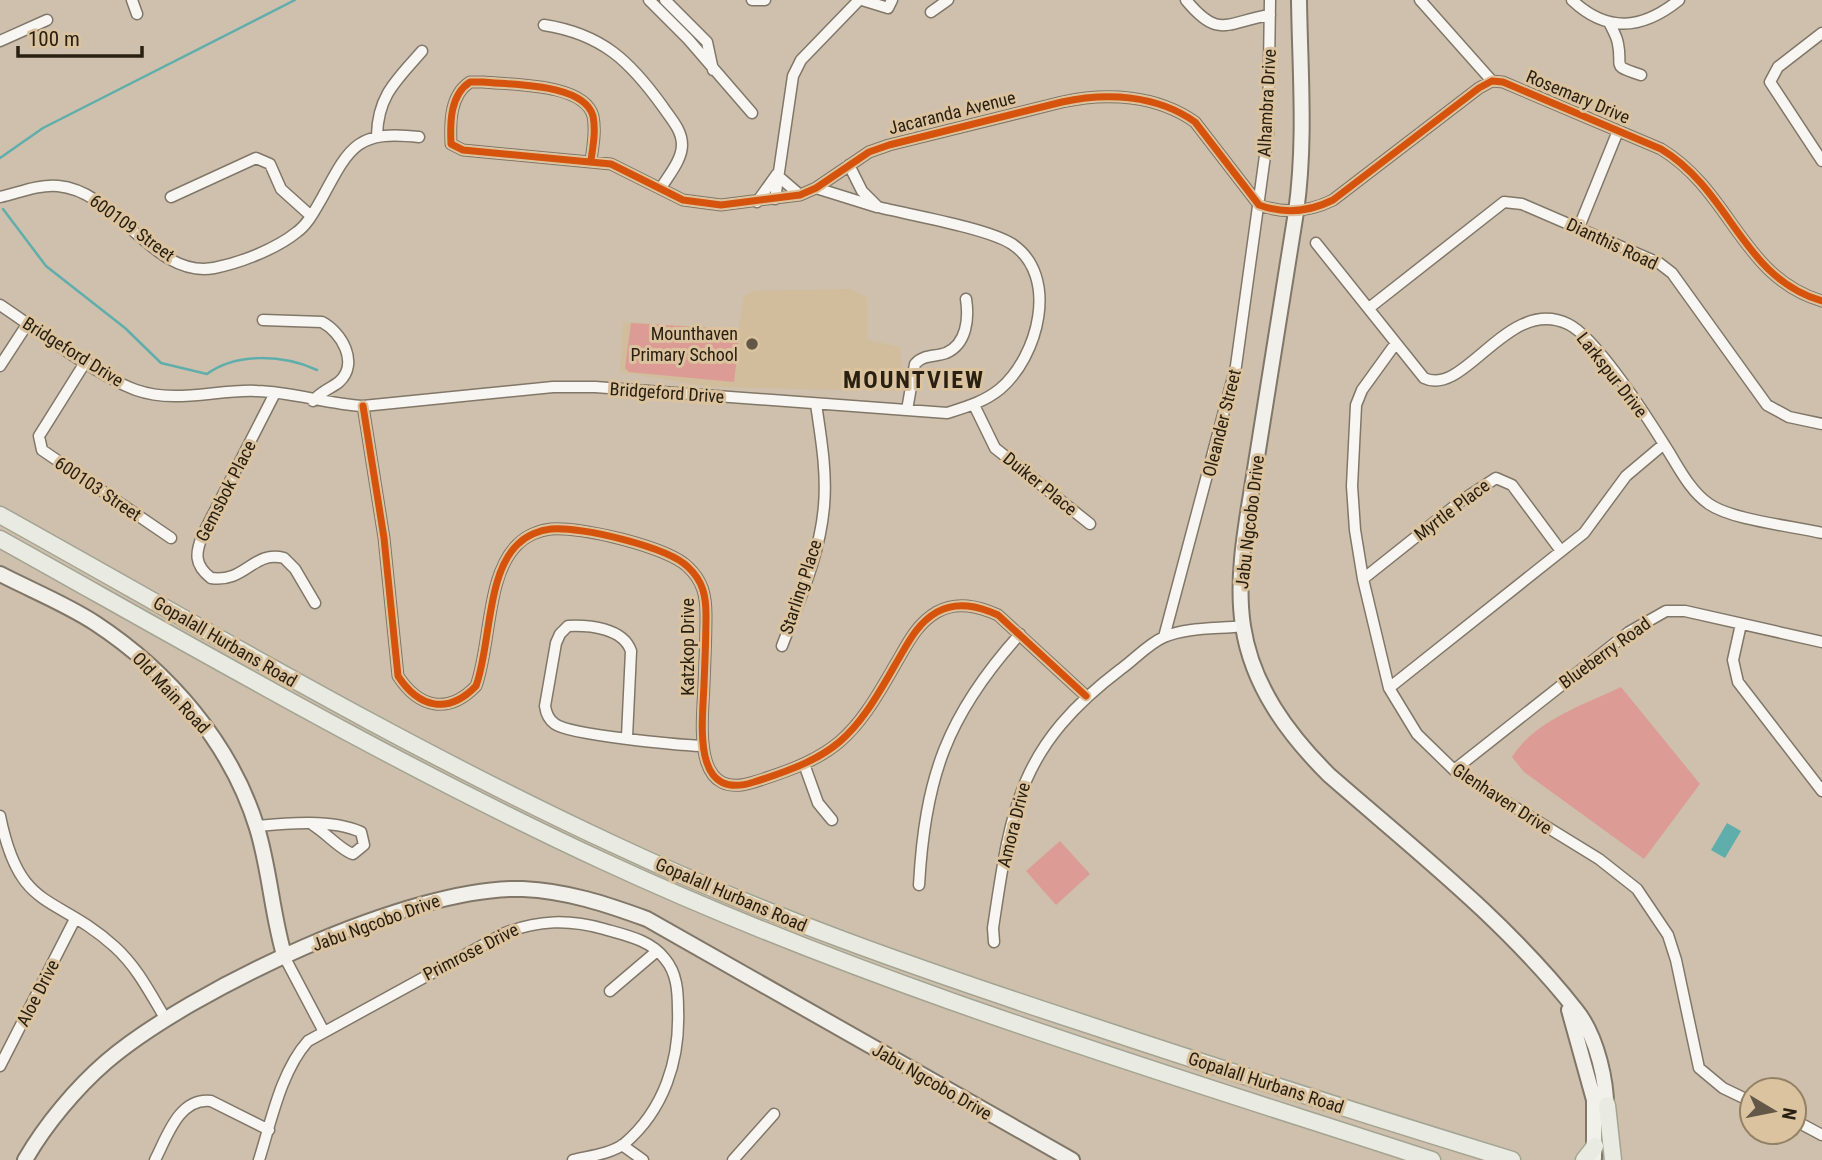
<svg xmlns="http://www.w3.org/2000/svg" width="1822" height="1160" viewBox="0 0 1822 1160" font-family="'Roboto Condensed',sans-serif">
<rect width="100%" height="100%" fill="#cec0ad"/>
<path fill="#d1bc9b" d="M851,289L867,297V340L900,347L903,391L713,387L620,372L623,322L739,329L744,296L754,291Z"/>
<path fill="#dc9b95" d="M631,323L727,329L739,338L734,382L629,372L625,368Z
M1621,687L1700,784L1644,859L1524,772L1512,757C1535,720 1584,705 1621,687Z
M1060,841L1090,874L1056,905L1026,871Z"/>
<path fill="#60aeab" d="M1727,823L1741,831L1725,858L1711,850Z"/>
<g fill="none" stroke-linecap="round" stroke-linejoin="round">
<path stroke="#60aeab" stroke-width="2.5" d="M0,158L43,128L295,0
M3,209L46,266L125,328L161,363L207,374C237,352 284,355 317,370"/>
<g stroke="#817768" stroke-width="13">
<path id="street" d="M132,0L137,14
M649,0L688,39L752,113
M665,0L707,42L713,70
M752,0H765
M862,0L888,8L892,0
M1186,0C1219,40 1226,22 1270,15
M1420,0L1492,81
M1572,0C1608,34 1643,29 1679,0
M931,12L948,0
M1609,22C1612,29 1617,36 1618,44C1623,68 1610,65 1641,75
M544,25C602,34 630,61 663,107C671,119 682,130 682,145C682,160 668,176 661,188
M1822,33L1778,67L1770,82L1822,161
M0,41L47,20
M377,135C378,95 397,80 422,51
M591,160C593,146 596,131 593,116C584,83 512,85 483,82H470C450,95 450,122 451,144L463,150L611,164L683,200L721,205L800,195L816,188L869,152L889,145L1062,102C1107,92 1157,95 1195,122L1259,205C1284,214 1309,212 1333,200L1479,88L1492,81L1503,82L1661,149C1732,192 1741,277 1822,301
M778,176L800,195
M816,188L877,207
M0,197C18,193 39,184 58,186C118,191 153,279 214,268C240,263 276,249 297,232C308,224 315,210 322,198C350,146 357,130 419,137
M171,197L256,158L270,164L281,189L311,216
M775,199L793,76L801,60L859,0
M757,202L777,174
M1579,227L1618,131
M1316,243L1424,378C1465,398 1508,295 1568,324C1596,337 1649,420 1667,449C1679,468 1690,491 1709,504C1732,520 1792,526 1822,533
M0,305C38,330 95,375 136,390C176,404 217,389 257,391C293,392 327,404 363,406L553,387H595L947,413C966,407 984,402 1000,389C1038,357 1060,276 1012,244C987,228 910,215 878,207L862,191L849,165
M1369,308L1504,202L1522,204L1659,263L1672,273L1767,405L1789,417L1822,424
M263,320L322,322C341,332 360,363 339,382C330,389 321,391 313,401
M1396,343L1362,390L1356,405L1352,486L1355,530L1363,579L1389,688L1417,734L1454,770L1599,859L1637,889L1668,935L1676,960L1699,1068L1723,1088L1752,1102
M86,361L39,436L42,450L171,538
M0,366L28,323
M275,393L203,534C195,553 194,565 211,578C246,583 253,550 284,558L295,569L315,603
M974,405L995,448L1090,524
M363,406L384,538L398,676C419,708 448,715 476,686C491,645 486,574 518,544C526,536 539,530 551,529C580,526 668,547 688,567C703,581 706,596 706,615C706,638 705,661 704,684C703,720 690,803 754,782C837,756 853,739 895,665C907,645 916,624 937,612C957,601 978,606 998,615L1086,696
M907,410L915,364C924,354 935,357 946,353C967,344 969,318 966,299
M1363,579L1461,501L1496,478L1512,485L1561,551
M1741,624L1733,660L1738,682L1822,791
M1164,637L1236,366L1268,134L1270,0
M782,646C799,601 820,555 824,506C827,472 821,438 816,404
M1389,688L1584,533L1626,476L1664,444
M627,737L631,651C623,628 590,625 568,626L560,634L556,643L545,706C546,713 549,720 555,724C570,735 679,745 702,746
M804,764L818,803L832,820
M1454,770L1629,632L1666,611H1685L1822,642
M0,816C20,914 54,892 115,947C137,967 150,993 165,1018
M257,826C288,823 332,819 361,832L364,845L353,854C342,851 326,833 313,825
M919,885C925,777 947,715 1020,634
M994,942L993,928C1011,808 1018,747 1121,669C1135,659 1148,644 1164,637C1186,627 1219,629 1243,626
M285,958L323,1030
M610,991L657,951
M0,1066L75,919
M1794,1120L1822,1135
M622,1145L643,1160
M155,1160C167,1137 179,1097 211,1101L269,1130
M259,1160C271,1122 281,1071 308,1041L505,933C538,920 569,919 604,929C625,935 651,940 665,959C677,973 678,992 678,1010C680,1060 664,1110 624,1144C610,1154 589,1156 573,1160
M733,1160L774,1114"/>
</g>
<g stroke="#817768" stroke-width="18">
<path id="secondary" d="M1299,0C1300,70 1306,142 1296,212C1283,296 1269,379 1256,463C1248,516 1235,573 1243,626C1252,686 1288,734 1329,775C1415,850 1506,921 1576,1010C1597,1036 1608,1084 1606,1117
M0,574C31,590 66,604 95,623C168,671 231,743 257,828C270,870 272,916 285,958
M1569,1010L1594,1100V1158
M25,1160C45,1125 76,1088 106,1062C190,990 412,885 523,889C567,891 606,904 647,919L1072,1160"/>
</g>
<g stroke="#a4a492" stroke-width="19">
<path id="primary" d="M0,515C203,628 402,746 613,844C766,916 925,971 1086,1024C1227,1071 1369,1116 1512,1160
M0,539C199,650 396,765 603,861C870,985 1153,1069 1432,1160
M1607,1105L1613,1160
M1584,1160L1595,1146"/>
</g>
<use href="#street" stroke="#f8f6f3" stroke-width="10"/>
<use href="#secondary" stroke="#f1f0eb" stroke-width="14"/>
<use href="#primary" stroke="#e9ebe3" stroke-width="16"/>
<g stroke="#dbc39f" stroke-width="11">
<path id="cycleway" d="M591,160C593,146 596,131 593,116C584,83 512,85 483,82H470C450,95 450,122 451,144L463,150L611,164L683,200L721,205L800,195L816,188L869,152L889,145L1062,102C1107,92 1157,95 1195,122L1259,205C1284,214 1309,212 1333,200L1479,88L1492,81L1503,82L1661,149C1732,192 1741,277 1822,301
M363,406L384,538L398,676C419,708 448,715 476,686C491,645 486,574 518,544C526,536 539,530 551,529C580,526 668,547 688,567C703,581 706,596 706,615C706,638 705,661 704,684C703,720 690,803 754,782C837,756 853,739 895,665C907,645 916,624 937,612C957,601 978,606 998,615L1086,696"/>
</g>
<use href="#cycleway" stroke="#d5530d" stroke-width="7"/>
</g>
<circle fill="#635848" stroke="#dbc39f" stroke-width="2.5" cx="752" cy="344" r="7"/>
<g text-anchor="middle" stroke-width="6" stroke-linejoin="round" paint-order="stroke">
<g font-size="18" fill="#292012" stroke="#dbc39f">
<text transform="translate(1578 97) rotate(23)" y="6">Rosemary Drive</text>
<text transform="translate(1267 103) rotate(-87)" y="6">Alhambra Drive</text>
<text transform="translate(952 113) rotate(-14)" y="6">Jacaranda Avenue</text>
<text transform="translate(132 228) rotate(36)" y="6">600109 Street</text>
<text transform="translate(1612 244) rotate(25)" y="6">Dianthis Road</text>
<text transform="translate(73 352) rotate(32)" y="6">Bridgeford Drive</text>
<text transform="translate(1612 375) rotate(52)" y="6">Larkspur Drive</text>
<text transform="translate(667 393) rotate(4)" y="6">Bridgeford Drive</text>
<text transform="translate(1222 423) rotate(-76)" y="6">Oleander Street</text>
<text transform="translate(1040 484) rotate(39)" y="6">Duiker Place</text>
<text transform="translate(98 489) rotate(34)" y="6">600103 Street</text>
<text transform="translate(226 491) rotate(-63)" y="6">Gemsbok Place</text>
<text transform="translate(1452 510) rotate(-37)" y="6">Myrtle Place</text>
<text transform="translate(1250 522) rotate(-83)" y="6">Jabu Ngcobo Drive</text>
<text transform="translate(801 587) rotate(-72)" y="6">Starling Place</text>
<text transform="translate(225 642) rotate(30)" y="6">Gopalall Hurbans Road</text>
<text transform="translate(688 647) rotate(-90)" y="6">Katzkop Drive</text>
<text transform="translate(1605 653) rotate(-36)" y="6">Blueberry Road</text>
<text transform="translate(171 693) rotate(47)" y="6">Old Main Road</text>
<text transform="translate(1502 799) rotate(33)" y="6">Glenhaven Drive</text>
<text transform="translate(1014 825) rotate(-76)" y="6">Amora Drive</text>
<text transform="translate(731 895) rotate(23)" y="6">Gopalall Hurbans Road</text>
<text transform="translate(376 923) rotate(-20)" y="6">Jabu Ngcobo Drive</text>
<text transform="translate(471 952) rotate(-27)" y="6">Primrose Drive</text>
<text transform="translate(38 993) rotate(-63)" y="6">Aloe Drive</text>
<text transform="translate(932 1082) rotate(30)" y="6">Jabu Ngcobo Drive</text>
<text transform="translate(1266 1083) rotate(18)" y="6">Gopalall Hurbans Road</text>
</g>
<g font-size="18" fill="#292012" stroke="#dbc39f" text-anchor="end">
<text x="738" y="340">Mounthaven<tspan x="738" dy="21">Primary School</tspan></text>
</g>
<g font-size="24" font-weight="bold" letter-spacing="2" fill="#292012" stroke="#dbc39f">
<text x="914" y="388">MOUNTVIEW</text>
</g>
</g>
<g transform="translate(1773 1111) rotate(100)"><circle r="33" fill="#dbc39f" stroke="#948267" stroke-width="2"/>
<path d="M0-5L12 26L0 18L-12 26Z" fill="#635848"/>
<text y="-10" font-size="19" font-weight="bold" text-anchor="middle" fill="#292012">N</text>
</g>
<path d="M18 46v10h124v-10" fill="none" stroke="#292012" stroke-width="3.5"/>
<text x="28" y="46" font-size="21" fill="#292012" stroke="#dbc39f" stroke-width="5" paint-order="stroke">100 m</text>
</svg>
